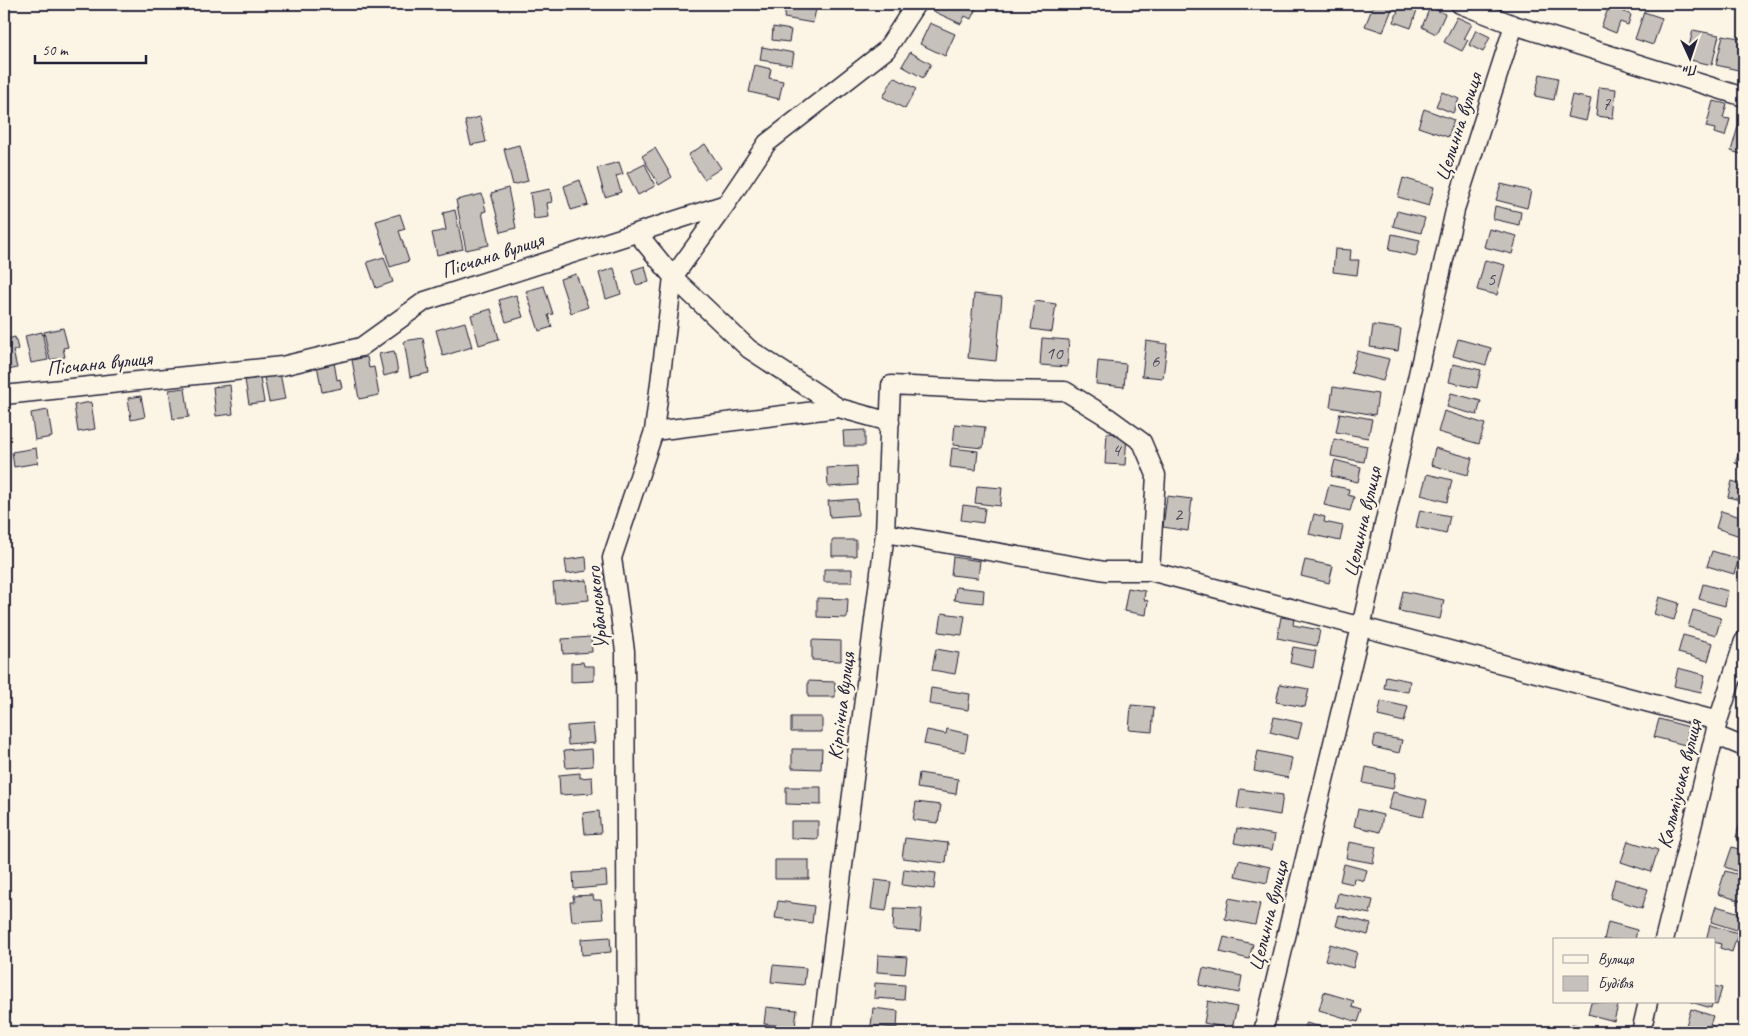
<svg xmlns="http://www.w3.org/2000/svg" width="1748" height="1036" viewBox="0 0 1748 1036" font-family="Caveat,sans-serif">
<rect width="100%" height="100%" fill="#fcf5e5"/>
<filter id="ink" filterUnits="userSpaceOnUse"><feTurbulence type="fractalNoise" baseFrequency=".02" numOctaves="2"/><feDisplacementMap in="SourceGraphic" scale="10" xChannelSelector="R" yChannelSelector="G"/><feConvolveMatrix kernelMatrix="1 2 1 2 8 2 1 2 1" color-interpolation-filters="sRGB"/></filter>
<g filter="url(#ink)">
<path fill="#c6c1bb" stroke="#22223b" d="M787,4L816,9L813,23L784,18Z
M937,4H978L971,19L965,16L961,24L933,11Z
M1374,4H1394L1383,32L1365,26Z
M1400,4H1419L1411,28L1394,22Z
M1610,4L1624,5L1622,11L1631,15L1628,25L1620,22L1616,33L1601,27Z
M1430,7L1445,14L1436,34L1422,27Z
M1644,12L1662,18L1653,45L1635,39Z
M1457,17L1472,24L1464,39L1468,40L1462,51L1444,42Z
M930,23L955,34L945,56L920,44Z
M773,27L791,30L789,42L772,40Z
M1476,30L1490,37L1483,52L1469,45Z
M1693,30L1719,35L1712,65L1686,59Z
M1723,35L1744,39L1738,70L1716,65Z
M762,47L794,53L792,65L760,60Z
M910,52L931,64L923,78L902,66Z
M755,65L771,69L769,78L783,81L779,99L749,92Z
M1540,74L1558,78L1554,100L1535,96Z
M894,77L916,89L905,109L883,97Z
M1599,87L1616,89L1613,118L1596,116Z
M1442,92L1459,99L1453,113L1436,106Z
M1572,95L1591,99L1586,121L1567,117Z
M1713,101L1727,104L1723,118L1730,119L1725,136L1714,133L1715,129L1706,127Z
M1424,109L1454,120L1448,137L1418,127Z
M480,117L486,142L471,145L465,121Z
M1739,123L1744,124V155L1731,151Z
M705,144L721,168L704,179L688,155Z
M519,145L528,181L513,185L504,149Z
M655,148L672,177L659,185L642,156Z
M619,162L623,174L616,176L621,192L605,197L597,168Z
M645,164L655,186L638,195L627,173Z
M1403,178L1434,187L1429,206L1398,197Z
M580,180L588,205L571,210L564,186Z
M1501,184L1531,191L1527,208L1496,200Z
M508,188L516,228L501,232L491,193Z
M550,189L552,202L547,203L549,217L534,219L530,193Z
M482,194L486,211L482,212L489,245L466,250L456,200Z
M1495,206L1521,212L1519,225L1493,219Z
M455,210L463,249L437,255L432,233L446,230L443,213Z
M1397,211L1425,218L1421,233L1393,226Z
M400,214L405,229L399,231L409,261L390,267L376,221Z
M1489,229L1517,236L1512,254L1484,247Z
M1392,234L1420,240L1416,256L1389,250Z
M1335,249L1351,250L1350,260H1359L1357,275L1333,272Z
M384,257L393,282L376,288L367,262Z
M1485,260L1505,265L1497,295L1477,290Z
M645,266L649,282L636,285L632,270Z
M614,268L621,294L606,299L599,273Z
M576,274L588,307L571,313L560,279Z
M544,286L553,314L548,315L552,327L539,331L526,291Z
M974,294L1002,297L996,361L968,358Z
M516,295L523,317L506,322L499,300Z
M1035,301L1056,304L1052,332L1031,329Z
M491,309L499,339L479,345L471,315Z
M465,322L472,347L443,356L436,330Z
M1373,325L1401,329L1398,351L1370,347Z
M63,328L68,347L63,348L65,357L50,360L44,332Z
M42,332L48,360L31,363L25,336Z
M15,337L18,349L13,351L17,368L4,371V340Z
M423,338L429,373L410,377L404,341Z
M1042,338L1069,340L1067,367L1040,365Z
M1458,339L1491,348L1486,365L1453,356Z
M1146,341L1167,344L1163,378L1142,376Z
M394,351L398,372L384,376L379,354Z
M1357,351L1389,359L1383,381L1351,373Z
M367,357L369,368L374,367L379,395L359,399L352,360Z
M1098,361L1126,364L1124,387L1096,384Z
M334,362L337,380L340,379L342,388L322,392L317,365Z
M1453,364L1481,370L1477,388L1449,382Z
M280,373L285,399L269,402L264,377Z
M260,378L264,402L249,404L245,380Z
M230,385L233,414L216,416L213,387Z
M1333,387L1378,394L1375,415L1330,407Z
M185,388L189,417L173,419L169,390Z
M1451,393L1481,401L1477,415L1447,407Z
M141,396L145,417L131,420L128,398Z
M91,402L95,429L78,432L74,405Z
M48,410L52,437L35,440L31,413Z
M1444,411L1485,424L1479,444L1438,432Z
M1340,413L1372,419L1368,438L1336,432Z
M955,424L985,427L983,448L953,445Z
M865,430V446H844L843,431Z
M1107,433L1127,434L1125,465L1105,464Z
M1334,439L1367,446L1364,462L1331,456Z
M1741,447L1744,448V466L1735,463Z
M36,448L38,463L14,467L12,452Z
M952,448L978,451L976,470L950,467Z
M1435,448L1472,458L1468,475L1431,465Z
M1335,460L1361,467L1358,482L1331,476Z
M857,466L858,485L828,487L827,468Z
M1427,474L1452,480L1447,502L1421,495Z
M1732,481L1744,485V501L1728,497Z
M1329,485L1349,489L1348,495L1354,497L1350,511L1324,505Z
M977,486L1002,488L1000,506L975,503Z
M1167,496L1192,499L1188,531L1163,527Z
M857,499L858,515L830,517L828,501Z
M963,505L985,508L983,523L961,520Z
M1420,510L1450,516L1446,534L1416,527Z
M1721,511L1744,518L1743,537L1716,528Z
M1314,514L1325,517L1324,522L1343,526L1340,541L1309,534Z
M832,540H856V556H832Z
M1712,551L1739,559L1734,574L1707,566Z
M586,557L587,571L567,574L565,560Z
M953,557L980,561L978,578L951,575Z
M1305,560L1333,566L1329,583L1301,576Z
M824,569H852V582H824Z
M587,580L589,600L555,603L553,583Z
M1703,584L1728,591L1725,606L1699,599Z
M956,587L984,590L983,603L954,600Z
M1128,588L1145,591L1144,600L1148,601L1146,615L1124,611Z
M1403,591L1444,600L1440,619L1399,611Z
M1659,597L1679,603L1674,620L1654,614Z
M817,598L848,599L847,618L817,617Z
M1693,610L1721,618L1716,635L1688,627Z
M942,613L965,616L962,635L939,632Z
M1281,617L1294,619L1293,625L1320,630L1317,646L1277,638Z
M1683,635L1713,643L1708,661L1678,653Z
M591,637L592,652L563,654L562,639Z
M812,640L841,641V661L812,660Z
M1293,647L1316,651L1313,668L1290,663Z
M936,649L959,653L955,674L932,670Z
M583,662L584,666H594V681L571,682V663Z
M1678,668L1705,675L1701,692L1674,686Z
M1386,676L1410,681L1408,692L1384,688Z
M808,681L835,682V697H808Z
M1280,684L1309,689L1305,707L1276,702Z
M931,688L970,694L968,710L929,704Z
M1381,701L1408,707L1404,722L1378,716Z
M1131,705L1154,707L1152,732L1129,730Z
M791,717H822V732H791Z
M1274,717L1302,723L1298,739L1270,732Z
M1659,719L1689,727L1685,745L1654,737Z
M593,724L595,743L568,745L567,726Z
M947,729L968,734L965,752L924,744L927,730L946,734Z
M1375,735L1402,740L1399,753L1373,747Z
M592,749L593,766L566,768L564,751Z
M792,749H822L821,769L792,768Z
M1258,751L1292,758L1288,778L1254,771Z
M1366,767L1396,773L1393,789L1363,783Z
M580,773V778L592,777L593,793L560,795L559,775Z
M919,773L958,779L956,794L917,788Z
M786,787H821V805L786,804Z
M1240,789L1283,795L1280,815L1237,808Z
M1393,792L1427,800L1423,817L1388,809Z
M916,802L941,805L938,823L913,820Z
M1358,809L1383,815L1380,832L1354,826Z
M599,811L601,833L585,834L583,813Z
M791,821H818V839L791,838Z
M1741,821L1744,822V839L1736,837Z
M1237,828L1275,835L1272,850L1234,843Z
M905,838L948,843L946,863L902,858Z
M1628,841L1658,850L1651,872L1621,862Z
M1349,842L1376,847L1373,863L1346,858Z
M1732,847L1744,851V874L1725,867Z
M775,860H809V879H775Z
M1239,860L1270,867L1267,883L1235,876Z
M1344,864L1367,870L1364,881L1354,878L1353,884L1340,881Z
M904,869L936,873L934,889L902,885Z
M606,871L607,886L574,889L573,873Z
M1725,871L1744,876V902L1718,894Z
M1615,879L1648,889L1642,908L1610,898Z
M875,880L891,882L886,911L871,909Z
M1338,893L1373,900L1370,914L1335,907Z
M593,895L594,900H601L603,919L572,921L570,902H574L573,896Z
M1229,898L1260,904L1255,925L1225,919Z
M778,901L814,906L812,923L775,918Z
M1716,906L1744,914L1740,931L1711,922Z
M894,908L922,909L920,932L893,930Z
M1339,915L1371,924L1368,935L1336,926Z
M1608,922L1637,930L1635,940H1604Z
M1710,925L1738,933L1732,952L1720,948L1721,944L1714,942V940H1706Z
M610,937L611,952L582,955L581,939Z
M1224,937L1253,944L1249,959L1220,952Z
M1330,944L1357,952L1353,968L1325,960Z
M878,955L907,957L905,974L877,972Z
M773,965L806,968L804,985L771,982Z
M1203,968L1242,976L1239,993L1199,985Z
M875,983L905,985L904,1000L874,998Z
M1714,986L1722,988L1717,1005L1712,1004L1711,1008L1691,1002H1714Z
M1324,992L1354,1001L1352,1007L1362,1010L1358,1022L1319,1010Z
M1208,1001L1237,1007L1232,1029L1204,1023Z
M1591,1002H1619L1614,1021L1588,1014Z
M766,1007L797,1010L795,1027L764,1024Z
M873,1008L898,1011L897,1028L871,1026Z
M1691,1009L1713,1016L1710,1025L1716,1027L1714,1032H1684Z
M1306,1023L1332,1030L1331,1032H1303Z
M1572,1024L1605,1032H1569Z"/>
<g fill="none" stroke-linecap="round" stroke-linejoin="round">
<g stroke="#22223b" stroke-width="21">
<path id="minor" d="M1460,4L1514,25L1744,97
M637,233L673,277L749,349L839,408
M4,395L282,366L361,347L425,301L726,204L767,143L886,50L916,4
M654,431L839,408L890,422
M885,533L1105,571H1150L1718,721
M1715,735L1744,747
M1664,940L1718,721L1744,641
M627,1032L625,651L612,558L654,431L673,277L726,204
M822,1032L885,533L891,385L992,390L1065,391L1109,418L1142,442L1156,475L1150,571
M1263,1032L1361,627L1456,206L1514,25
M1641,1032L1648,1002"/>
</g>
<use href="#minor" stroke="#fcf5e5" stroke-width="18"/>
</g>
</g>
<g text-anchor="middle" stroke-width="4.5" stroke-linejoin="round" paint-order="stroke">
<g font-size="19" fill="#4b4a5b">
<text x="1606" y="110">7</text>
<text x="1491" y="285">5</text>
<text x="1054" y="359">10</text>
<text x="1155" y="367">6</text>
<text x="1116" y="456">4</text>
<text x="1178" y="520">2</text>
</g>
<g font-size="21" fill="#22223b" stroke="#fcf5e5">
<text transform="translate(1458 127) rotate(-72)" y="7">Целинна вулиця</text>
<text transform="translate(492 255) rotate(-18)" y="7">Пiсчана вулиця</text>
<text transform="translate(99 363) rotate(-6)" y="7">Пiсчана вулиця</text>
<text transform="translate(1362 522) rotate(-77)" y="7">Целинна вулиця</text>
<text transform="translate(597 608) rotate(-96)" y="7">Урбанського</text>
<text transform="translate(841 706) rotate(-83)" y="7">Кiрпiчна вулиця</text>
<text transform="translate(1679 784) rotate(-76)" y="7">Кальміуська вулиця</text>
<text transform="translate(1268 916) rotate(-76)" y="7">Целинна вулиця</text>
</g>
</g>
<rect width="1748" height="1036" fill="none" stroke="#fcf5e5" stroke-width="20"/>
<rect x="10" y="10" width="1728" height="1016" fill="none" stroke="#22223b" stroke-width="2" filter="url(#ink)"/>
<rect x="1553" y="938" width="162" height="65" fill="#fcf5e5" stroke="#a5a1a1"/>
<rect x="1563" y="955" width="25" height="8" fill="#fcf5e5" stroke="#a5a1a1"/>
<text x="1598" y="964" font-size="15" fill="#22223b">Вулиця</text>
<rect x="1563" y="976" width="25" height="15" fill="#c6c1bb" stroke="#a5a1a1"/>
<text x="1598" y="988" font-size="15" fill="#22223b">Будівля</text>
<g transform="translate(1690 58) rotate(177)" stroke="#fcf5e5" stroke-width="4" paint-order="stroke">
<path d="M0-4L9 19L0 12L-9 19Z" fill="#22223b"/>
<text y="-8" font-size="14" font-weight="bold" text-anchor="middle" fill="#22223b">Пн</text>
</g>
<path d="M35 55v8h111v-8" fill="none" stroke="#22223b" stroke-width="2.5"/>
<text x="42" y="55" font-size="15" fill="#22223b" stroke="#fcf5e5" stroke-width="4" paint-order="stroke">50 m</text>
</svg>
